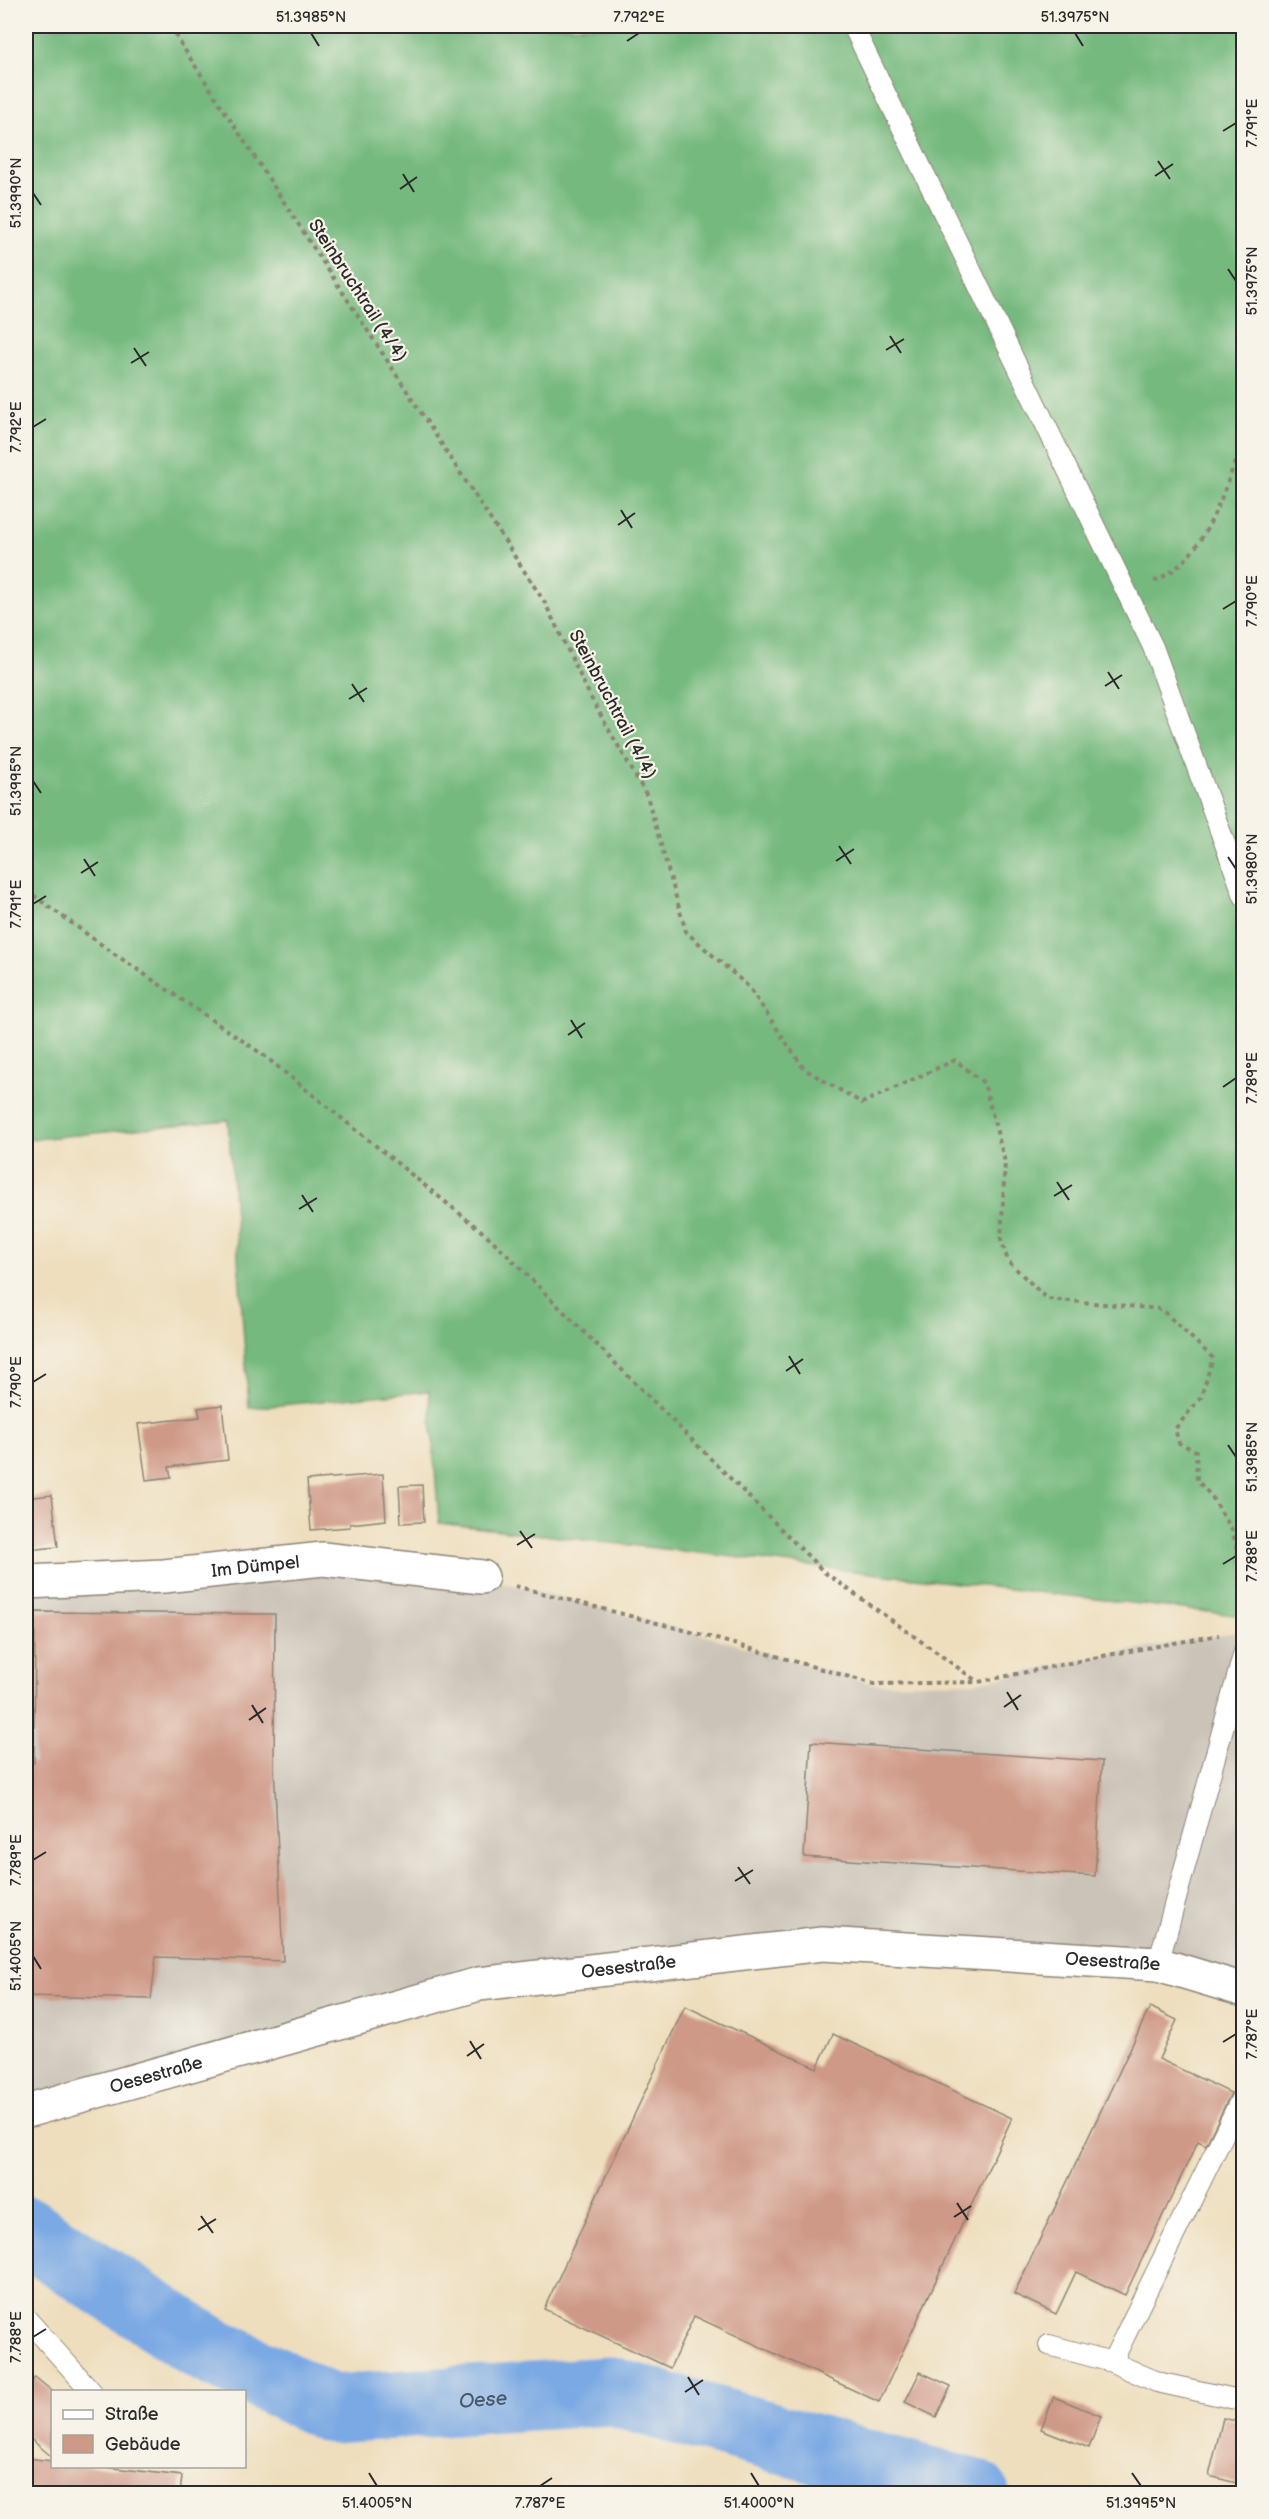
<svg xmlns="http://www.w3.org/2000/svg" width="1269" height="2519" viewBox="0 0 1269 2519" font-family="'Balsamiq Sans',sans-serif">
<rect width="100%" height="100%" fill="#f7f3e8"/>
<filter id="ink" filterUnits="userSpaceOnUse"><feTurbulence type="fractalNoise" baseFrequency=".0167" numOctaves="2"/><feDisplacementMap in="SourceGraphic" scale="12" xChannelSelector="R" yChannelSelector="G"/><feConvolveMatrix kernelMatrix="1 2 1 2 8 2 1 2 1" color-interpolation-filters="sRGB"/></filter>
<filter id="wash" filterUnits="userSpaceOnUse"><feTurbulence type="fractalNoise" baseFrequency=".008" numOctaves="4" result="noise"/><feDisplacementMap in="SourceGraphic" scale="24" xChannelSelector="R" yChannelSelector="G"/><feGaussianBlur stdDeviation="1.35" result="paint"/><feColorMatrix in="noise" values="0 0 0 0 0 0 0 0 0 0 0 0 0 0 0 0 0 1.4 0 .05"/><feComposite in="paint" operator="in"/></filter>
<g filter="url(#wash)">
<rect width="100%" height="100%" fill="#eedebd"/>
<path fill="#cbc3b8" d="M323,1559L482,1577L699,1634L874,1684L978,1682L1108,1655L1243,1631V1990L1158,1964L822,1944L479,1984L26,2111V1582Z"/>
<path fill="#75b97e" stroke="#507254" stroke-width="1.5" d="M26,26H1243V1616L439,1523L429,1391L249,1408L228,1120L26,1140Z"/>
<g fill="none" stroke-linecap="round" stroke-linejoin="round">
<path stroke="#7aa9e4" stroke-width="69" id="s1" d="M26,2231L202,2346L331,2409L610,2391L975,2494"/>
</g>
<g id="blocks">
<path fill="#cf9987" d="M222,1405L228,1460L169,1467L171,1477L146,1480L138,1424L200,1417L198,1408Z
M383,1474L386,1520L350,1524V1527L311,1530L307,1480Z
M422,1485L424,1522L401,1523L399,1486Z
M52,1495L58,1547L26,1550V1498Z
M35,1612L275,1614L274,1765L283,1961L156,1957L151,1999L26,1996V1762L34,1763Z
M811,1742L1102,1761L1095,1876L804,1857Z
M685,2006L817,2068L833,2034L1012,2118L879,2402L694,2316L670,2368L544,2309Z
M1150,2007L1177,2020L1159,2059L1231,2093L1206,2145L1198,2141L1125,2295L1076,2272L1056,2314L1014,2294Z
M920,2372L951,2386L936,2417L905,2402Z
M35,2377L52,2391V2457L26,2435V2390Z
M1054,2397L1101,2416L1089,2448L1041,2429Z
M1223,2418L1244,2423V2485L1209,2476Z
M26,2458L52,2461V2466H97L182,2476L180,2493H26Z"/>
</g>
</g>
<g filter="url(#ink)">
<use href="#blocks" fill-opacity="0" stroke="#8c8474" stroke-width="1.5"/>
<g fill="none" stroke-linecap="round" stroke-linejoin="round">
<g stroke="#8c8474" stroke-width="22">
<path id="lane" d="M853,26L1153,647L1244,896
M1158,1964L1244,1652
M26,2318L92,2392
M1049,2345L1112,2362L1244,2093
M1112,2362L1157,2382L1244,2401"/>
</g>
<g stroke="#8c8474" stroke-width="36">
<g id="street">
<path id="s2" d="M26,1582L164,1576L323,1559L482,1577"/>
<path id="s3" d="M26,2111L479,1984L822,1944L1158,1964L1244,1990"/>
</g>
</g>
<path stroke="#8c8474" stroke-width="4" stroke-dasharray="4.5 4.5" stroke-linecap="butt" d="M172,26L179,41L545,603L592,700L647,796L686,932L749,987L804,1069L862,1103L955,1060L984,1083L1005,1162L1001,1239L1008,1261L1047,1299L1161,1309L1213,1358L1201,1397L1175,1429L1179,1443L1196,1451L1197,1480L1212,1497L1231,1528L1244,1568
M1154,581C1207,560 1223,489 1244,440
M26,890L113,953L262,1054L490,1238L824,1572L978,1682
M515,1586L699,1634L874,1684L978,1682L1108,1655L1219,1635"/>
<use href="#lane" stroke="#fff" stroke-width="20"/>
<use href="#street" stroke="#fff" stroke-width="33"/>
</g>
</g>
<path fill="none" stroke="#2b2b2b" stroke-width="2" d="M311,33L319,46M1075,33L1083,46M627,41L639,33M1223,131L1236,123M1158,161L1170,179M403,174L414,192M1155,176L1173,164M400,189L417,177M33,193L41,205M1228,269L1236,281M890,336L901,353M134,348L146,366M886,350L904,339M131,363L149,352M33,427L46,419M621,510L632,528M618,525L635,513M1223,609L1236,601M1108,672L1119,689M352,684L364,702M1105,686L1122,675M349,699L367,688M33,781L41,793M839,846L851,864M1228,857L1236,869M84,859L95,876M836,861L854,849M81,873L98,862M33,904L46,896M571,1020L582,1038M568,1035L585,1023M1223,1087L1236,1078M1057,1182L1069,1200M302,1195L313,1212M1054,1196L1072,1185M299,1209L317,1198M789,1356L800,1374M786,1371L803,1359M33,1382L46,1374M1228,1445L1236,1457M520,1531L532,1548M517,1545L535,1534M1223,1564L1236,1556M1007,1692L1018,1710M252,1705L263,1723M1004,1707L1021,1695M249,1720L266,1708M33,1860L46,1852M738,1867L750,1884M735,1881L753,1870M33,1956L41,1969M470,2041L481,2059M1223,2042L1236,2034M467,2056L484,2044M957,2203L968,2220M201,2216L213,2233M954,2217L971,2206M198,2230L216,2219M33,2337L46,2329M688,2377L699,2395M685,2392L703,2380M369,2473L377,2486M751,2473L759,2486M1132,2473L1141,2486M540,2486L552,2478"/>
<g text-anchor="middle" stroke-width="4.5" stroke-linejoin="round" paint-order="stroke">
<g font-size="18" fill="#2b2b2b" stroke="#f7f3e8">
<text transform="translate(358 290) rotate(57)" y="6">Steinbruchtrail (4/4)</text>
<text transform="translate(613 704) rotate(62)" y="6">Steinbruchtrail (4/4)</text>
<text dy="6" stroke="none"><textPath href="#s2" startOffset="230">Im Dümpel</textPath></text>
<text dy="6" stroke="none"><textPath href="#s3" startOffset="1107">Oesestraße</textPath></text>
<text dy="6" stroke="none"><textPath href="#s3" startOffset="621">Oesestraße</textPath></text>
<text dy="6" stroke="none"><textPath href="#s3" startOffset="135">Oesestraße</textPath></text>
</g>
<g font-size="20" font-style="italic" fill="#47576c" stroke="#f7f3e8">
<text dy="7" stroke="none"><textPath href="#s1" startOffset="506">Oese</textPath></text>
</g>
</g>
<rect width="1269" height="2519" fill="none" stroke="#f7f3e8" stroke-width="66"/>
<rect x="51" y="2390" width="195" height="78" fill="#f7f3e8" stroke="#a5a39c" stroke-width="1.5"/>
<rect x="63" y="2410" width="30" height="9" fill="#ffffff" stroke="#a5a39c" stroke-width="1.5"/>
<text x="105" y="2420" font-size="18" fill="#2b2b2b">Straße</text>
<rect x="63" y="2435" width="30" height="18" fill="#cf9987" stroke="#a5a39c" stroke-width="1.5"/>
<text x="105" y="2450" font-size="18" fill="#2b2b2b">Gebäude</text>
<rect x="33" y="33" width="1203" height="2453" fill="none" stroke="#2b2b2b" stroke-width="2"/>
<g font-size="15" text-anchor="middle" fill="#2b2b2b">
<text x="311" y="22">51.3985°N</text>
<text x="639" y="22">7.792°E</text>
<text x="1075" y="22">51.3975°N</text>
<text transform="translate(1252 123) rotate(-90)" y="5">7.791°E</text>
<text transform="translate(16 193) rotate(-90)" y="5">51.3990°N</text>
<text transform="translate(1252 281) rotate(-90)" y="5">51.3975°N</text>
<text transform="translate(16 427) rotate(-90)" y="5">7.792°E</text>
<text transform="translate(1252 601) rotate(-90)" y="5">7.790°E</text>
<text transform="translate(16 781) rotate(-90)" y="5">51.3995°N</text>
<text transform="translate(1252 869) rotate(-90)" y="5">51.3980°N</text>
<text transform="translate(16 904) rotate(-90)" y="5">7.791°E</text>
<text transform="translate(1252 1078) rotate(-90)" y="5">7.789°E</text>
<text transform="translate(16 1382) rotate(-90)" y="5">7.790°E</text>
<text transform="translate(1252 1457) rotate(-90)" y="5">51.3985°N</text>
<text transform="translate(1252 1556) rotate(-90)" y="5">7.788°E</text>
<text transform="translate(16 1860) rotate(-90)" y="5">7.789°E</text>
<text transform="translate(16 1956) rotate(-90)" y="5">51.4005°N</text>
<text transform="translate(1252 2034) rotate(-90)" y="5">7.787°E</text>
<text transform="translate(16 2337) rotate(-90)" y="5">7.788°E</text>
<text x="377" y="2508">51.4005°N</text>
<text x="540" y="2508">7.787°E</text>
<text x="759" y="2508">51.4000°N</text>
<text x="1141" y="2508">51.3995°N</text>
</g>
</svg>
